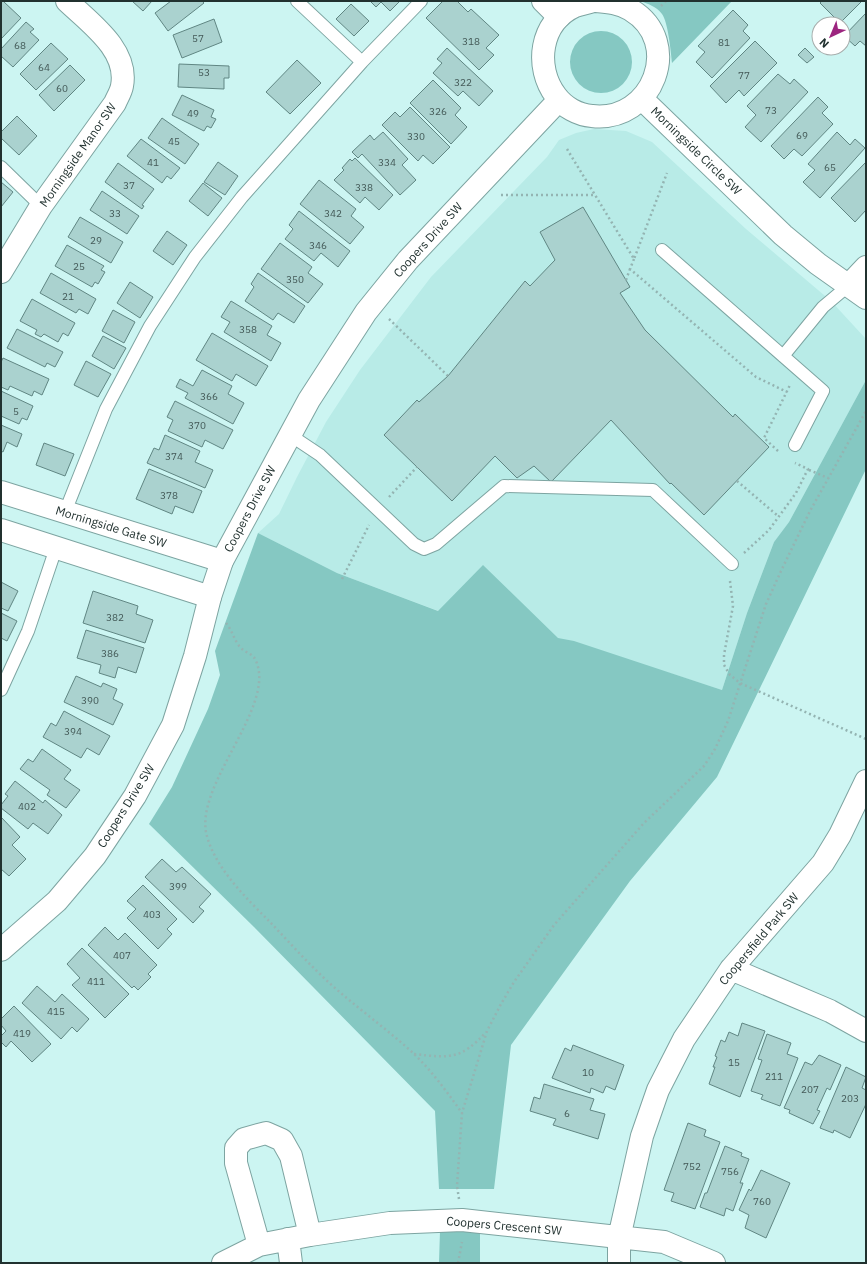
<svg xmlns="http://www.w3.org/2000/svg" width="867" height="1264" viewBox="0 0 867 1264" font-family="'IBM Plex Sans',sans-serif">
<rect width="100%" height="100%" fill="#ccf5f2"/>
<path fill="#b8ebe7" d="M594,129L626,131L652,142L746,229L831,301L866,339V380L789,522L774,542L747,613L722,690L673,674L452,616L337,573L258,533L279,514L297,477L326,422L360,370L431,277L547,157L559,140L576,133Z"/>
<path fill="#85c8c2" d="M640,1H732L672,63C671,52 668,22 662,14C656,6 648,4 640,1Z
M570 62a31 31 0 1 1 62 0a31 31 0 1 1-62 0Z
M866,380V469L717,777L630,881L511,1045L494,1189H439L435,1111L254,927L149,824L172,787L208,709L220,675L215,651L258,533L337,573L438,611L483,565L558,638L574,641L722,690L747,613L774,542L789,522Z
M440,1231H480V1263H439Z"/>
<path fill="#aad2cf" stroke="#608683" d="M3,1L21,18L1,39V3Z
M132,1H152L143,11Z
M171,1H202L204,3L168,31L155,13Z
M370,1H400L390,11L381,2L376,7Z
M443,1H457L468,12L471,9L499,35L486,48L494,55L479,70L426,18Z
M822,1H862L840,23L820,3Z
M351,4L369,21L354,36L336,19Z
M733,10L748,25L743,31L750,38L712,78L696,62L705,52L698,46Z
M866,13V46L860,41L855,46L844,36Z
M214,19L222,42L182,58L173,35Z
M26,22L34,29L30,32L39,40L13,67L1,56V49Z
M755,41L777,63L744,96L739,90L726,103L710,86Z
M51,43L68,59L36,90L20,74Z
M447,48L493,91L479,106L463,91L458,96L433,73L442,63L437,59Z
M805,48L814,57L807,63L798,55Z
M297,60L321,83L290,114L266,92Z
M179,64L229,66V78H224V89L178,87Z
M70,65L85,80L54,111L39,95Z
M778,74L790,84L794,79L808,92L761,142L745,127L756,115L747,106Z
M433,80L461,108L455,115L467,127L451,144L410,103Z
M182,95L214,110L211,117L216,119L211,128L207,126L204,131L172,115Z
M818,97L828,107L822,113L833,124L802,156L794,149L784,159L771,146Z
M410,107L450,147L433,164L423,155L418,161L382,125L395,112L400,117Z
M17,116L37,136L19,155L1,138V132Z
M162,118L199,144L185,164L148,138Z
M383,132L408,159L402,165L416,180L400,195L362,154L358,158L352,152L370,135L374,140Z
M837,132L850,145L855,139L865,148L820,198L803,182L815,170L808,164Z
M141,139L180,168L171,179L167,176L162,183L127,156Z
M355,158L393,195L379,210L365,197L360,203L334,180L344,170L342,168L350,159L352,161Z
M218,162L238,176L225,195L204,182Z
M866,162V210L855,222L831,198Z
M118,163L154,189L142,205L144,206L142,209L105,182Z
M319,180L356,209L351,216L364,227L350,244L300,204Z
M1,182L13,192L1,207Z
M203,183L222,198L208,216L189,201Z
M102,191L139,216L127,234L90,210Z
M583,207L630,287L620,293L645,330L733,417L735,414L769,447L704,515L671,483L670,484L611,420L551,482L534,466L517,478L495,456L452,501L384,435L417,400L419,402L448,376L525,281L530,286L555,260L540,232Z
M299,211L350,251L338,267L321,253L314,261L285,239L293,229L289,225Z
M80,217L123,242L111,263L68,237Z
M167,231L187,245L173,265L153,251Z
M280,243L312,267L308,273L323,284L308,303L261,269Z
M67,245L104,266L101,270L105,272L98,284L95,282L92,287L55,266Z
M51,273L96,299L88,314L79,309L76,313L40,293Z
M258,273L305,306L294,323L278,313L273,320L245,301L254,287L251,284Z
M130,282L153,297L140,318L117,303Z
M32,299L75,323L68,336L63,333L58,342L44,334L41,337L35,334L37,330L20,321Z
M231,301L272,326L267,335L281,343L271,361L224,332L230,322L221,317Z
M113,310L135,322L124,343L102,331Z
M17,329L63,352L55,367L47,363L45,367L7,348Z
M212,333L268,366L256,386L236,374L232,381L196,360Z
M103,336L126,348L114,369L92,356Z
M3,358L49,379L42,395L34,391L32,396L10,386L8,390L1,387V362Z
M86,361L111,374L98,397L74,385Z
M202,370L232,386L228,394L244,403L233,424L185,398L188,393L176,387L180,379L193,386Z
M1,391L33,406L27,420L22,418L19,424L1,416Z
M175,401L233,430L223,449L205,440L202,447L168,431L173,420L167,417Z
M1,425L22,434L17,447L7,442L3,452L1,451Z
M165,435L200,451L195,462L213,470L205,488L147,463L154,448L159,450Z
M44,443L74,454L65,476L36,465Z
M149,469L202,491L193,513L175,506L172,514L136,499Z
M1,582L18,591L8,611L1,608Z
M93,591L138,606L136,614L153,620L145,643L83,623Z
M1,613L17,621L7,641L1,638Z
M86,630L144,648L136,673L118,667L115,678L99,673L101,665L77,658Z
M76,676L101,687L103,683L117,689L113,699L123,704L113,725L64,702Z
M64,711L110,736L99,755L87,748L81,758L43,737L51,723L56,726Z
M42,749L71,770L64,779L80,790L66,808L47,795L50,790L20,769L28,759L33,762Z
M15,781L43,803L45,800L62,815L48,834L33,823L28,829L1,808V805L8,796L5,794Z
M1,817L20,837L12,845L26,859L9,876L1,869Z
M162,859L176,872L182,867L211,894L199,907L204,911L193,923L145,877Z
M143,885L177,919L167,929L172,934L158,949L127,918L136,909L127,901Z
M105,927L118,940L125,933L157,965L148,974L151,977L138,990L134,986L132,988L88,945Z
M82,948L129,994L105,1018L72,985L80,978L67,964Z
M37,986L55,1002L62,994L89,1019L77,1032L72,1027L61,1039L22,1003Z
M14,1006L51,1044L32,1062L11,1041L6,1047L1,1042V1036L6,1031L1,1025V1019Z
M742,1023L765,1031L740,1097L709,1084L715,1067H713L717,1057L715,1056L721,1040L725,1042L729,1032L738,1036Z
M767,1034L791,1043L787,1054L798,1058L780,1106L761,1099L763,1095L751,1091L762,1060L758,1059Z
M573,1045L624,1065L615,1090L606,1086L603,1093L591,1088L590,1093L552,1078L565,1048L571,1051Z
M819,1055L841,1065L830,1090L827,1088L817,1110L820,1111L813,1124L789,1113L790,1110L784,1108L805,1062L812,1065Z
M846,1067L866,1077L862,1088L866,1090V1104L850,1138L834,1130L833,1133L820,1128Z
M544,1084L594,1099L590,1110L605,1114L598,1139L553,1125L556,1119L530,1111L534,1097L540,1099Z
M688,1123L706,1130L704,1136L720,1142L695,1209L671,1201L674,1193L664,1190Z
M725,1146L742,1153L741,1156L749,1159L740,1183H743L733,1211L726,1208L724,1216L700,1207L705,1193H707Z
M761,1170L790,1183L766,1238L745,1228L749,1215L739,1210L749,1189L751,1191Z"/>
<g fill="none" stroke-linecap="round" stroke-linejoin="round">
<g stroke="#7da4a1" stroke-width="14">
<path id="service" d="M362,62L421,1
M1,167L41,206
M662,250L823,391L795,445
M783,356L823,307L848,286
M290,435L320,455L414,544L424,549L436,544L504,486L653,490L732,564
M65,512L106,409L150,326L195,257L242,197L362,62L297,1
M1,690L28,631L56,548"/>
</g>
<g stroke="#7da4a1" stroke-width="24">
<path id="minor" d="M543,1L559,17
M1,272L41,206L115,103C117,98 121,92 122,86C129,50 90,23 67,1
M1,492L222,561
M1,530L210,597
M731,969L830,1011L866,1031
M288,1239L291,1263
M259,1245L236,1163V1148L244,1139L266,1133L282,1140L291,1156L310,1235
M223,1263L259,1245L310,1235L390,1223L462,1220L664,1242L714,1263
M619,1263V1238L642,1136L658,1090L684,1039L731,969L823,863L840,835L866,781"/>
</g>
<g stroke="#7da4a1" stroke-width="24">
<path id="tertiary" d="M593,1C587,3 581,4 575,6C540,22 534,67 556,96C564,107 578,115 592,116C653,123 684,42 631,10C620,3 608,2 596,1
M642,99L783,235L818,264L866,298
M848,286L866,267
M1,950L57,901L95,856L135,796L173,725L195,656L210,597L222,561L309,400L366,312L408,260L559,100"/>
</g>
<path stroke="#94b4b2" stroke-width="2.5" stroke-dasharray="2 3" stroke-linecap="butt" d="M661,6L666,1
M567,149L634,259L667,173
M501,195H594
M634,259L630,269L756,377L787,392
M626,280L630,269
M389,319L448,376
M778,451L764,438L790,385
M809,470L828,478
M737,481L778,516
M389,497L417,467
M744,553L769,530L796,493L808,469L795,463
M342,579L369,525
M730,581L733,606L724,655V665L730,675L740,683L866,739
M226,623C232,630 234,640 240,647C245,653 253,653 256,661C276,706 197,782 206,832C213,866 246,898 270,922C291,944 312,968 335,988C360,1010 388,1030 413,1053C432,1071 447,1092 462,1113
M414,1054C449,1058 461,1060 486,1032
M459,1199L457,1186L462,1113L487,1031L501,1004L514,982L554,925L644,823L704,766L715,749L728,721L766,604L781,571L810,511L866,411
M458,1263L462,1242"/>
<use href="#service" stroke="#fff" stroke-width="12"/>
<use href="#minor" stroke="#fff" stroke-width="22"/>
<use href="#tertiary" stroke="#fff" stroke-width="22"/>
</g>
<g text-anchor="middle" stroke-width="3" stroke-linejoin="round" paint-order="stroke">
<g font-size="10" fill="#435957">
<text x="198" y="42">57</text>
<text x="471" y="45">318</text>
<text x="724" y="46">81</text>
<text x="20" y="49">68</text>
<text x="44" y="71">64</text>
<text x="204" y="76">53</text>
<text x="744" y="79">77</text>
<text x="463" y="86">322</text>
<text x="62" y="92">60</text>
<text x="771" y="114">73</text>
<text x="438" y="115">326</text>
<text x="193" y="117">49</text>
<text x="802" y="139">69</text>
<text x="416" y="140">330</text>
<text x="174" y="145">45</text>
<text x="153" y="166">41</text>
<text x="387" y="166">334</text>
<text x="830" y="171">65</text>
<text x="129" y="189">37</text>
<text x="364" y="191">338</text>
<text x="115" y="217">33</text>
<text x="333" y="217">342</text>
<text x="96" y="244">29</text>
<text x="318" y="249">346</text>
<text x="79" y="270">25</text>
<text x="295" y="283">350</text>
<text x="68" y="300">21</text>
<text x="248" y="333">358</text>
<text x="209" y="400">366</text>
<text x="16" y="415">5</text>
<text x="197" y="429">370</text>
<text x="174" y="460">374</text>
<text x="169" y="499">378</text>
<text x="115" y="621">382</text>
<text x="110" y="657">386</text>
<text x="90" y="704">390</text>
<text x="73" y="735">394</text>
<text x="27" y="810">402</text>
<text x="178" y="890">399</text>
<text x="152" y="918">403</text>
<text x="122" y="959">407</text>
<text x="96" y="985">411</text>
<text x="56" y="1015">415</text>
<text x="22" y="1037">419</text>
<text x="734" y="1066">15</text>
<text x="588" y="1076">10</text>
<text x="774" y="1080">211</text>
<text x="810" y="1093">207</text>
<text x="850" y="1102">203</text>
<text x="567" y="1117">6</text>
<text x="692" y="1170">752</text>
<text x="730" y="1175">756</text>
<text x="762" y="1205">760</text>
</g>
<g font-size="12" fill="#21312f" stroke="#fff">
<text transform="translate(696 151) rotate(44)" y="4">Morningside Circle SW</text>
<text transform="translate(78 155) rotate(-55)" y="4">Morningside Manor SW</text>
<text transform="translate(428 240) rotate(-48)" y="4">Coopers Drive SW</text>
<text transform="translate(250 509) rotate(-62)" y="4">Coopers Drive SW</text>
<text transform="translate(111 527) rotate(17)" y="4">Morningside Gate SW</text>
<text transform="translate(126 806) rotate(-58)" y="4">Coopers Drive SW</text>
<text transform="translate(759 939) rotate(-50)" y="4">Coopersfield Park SW</text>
<text transform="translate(504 1226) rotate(5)" y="4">Coopers Crescent SW</text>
</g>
</g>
<rect width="867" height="1264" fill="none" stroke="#21312f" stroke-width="4"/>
<g transform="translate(831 36) rotate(224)"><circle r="19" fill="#ffffff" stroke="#a6adac"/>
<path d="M0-3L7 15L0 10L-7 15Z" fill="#9c257f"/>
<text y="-6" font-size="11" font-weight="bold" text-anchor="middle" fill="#21312f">N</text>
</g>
</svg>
